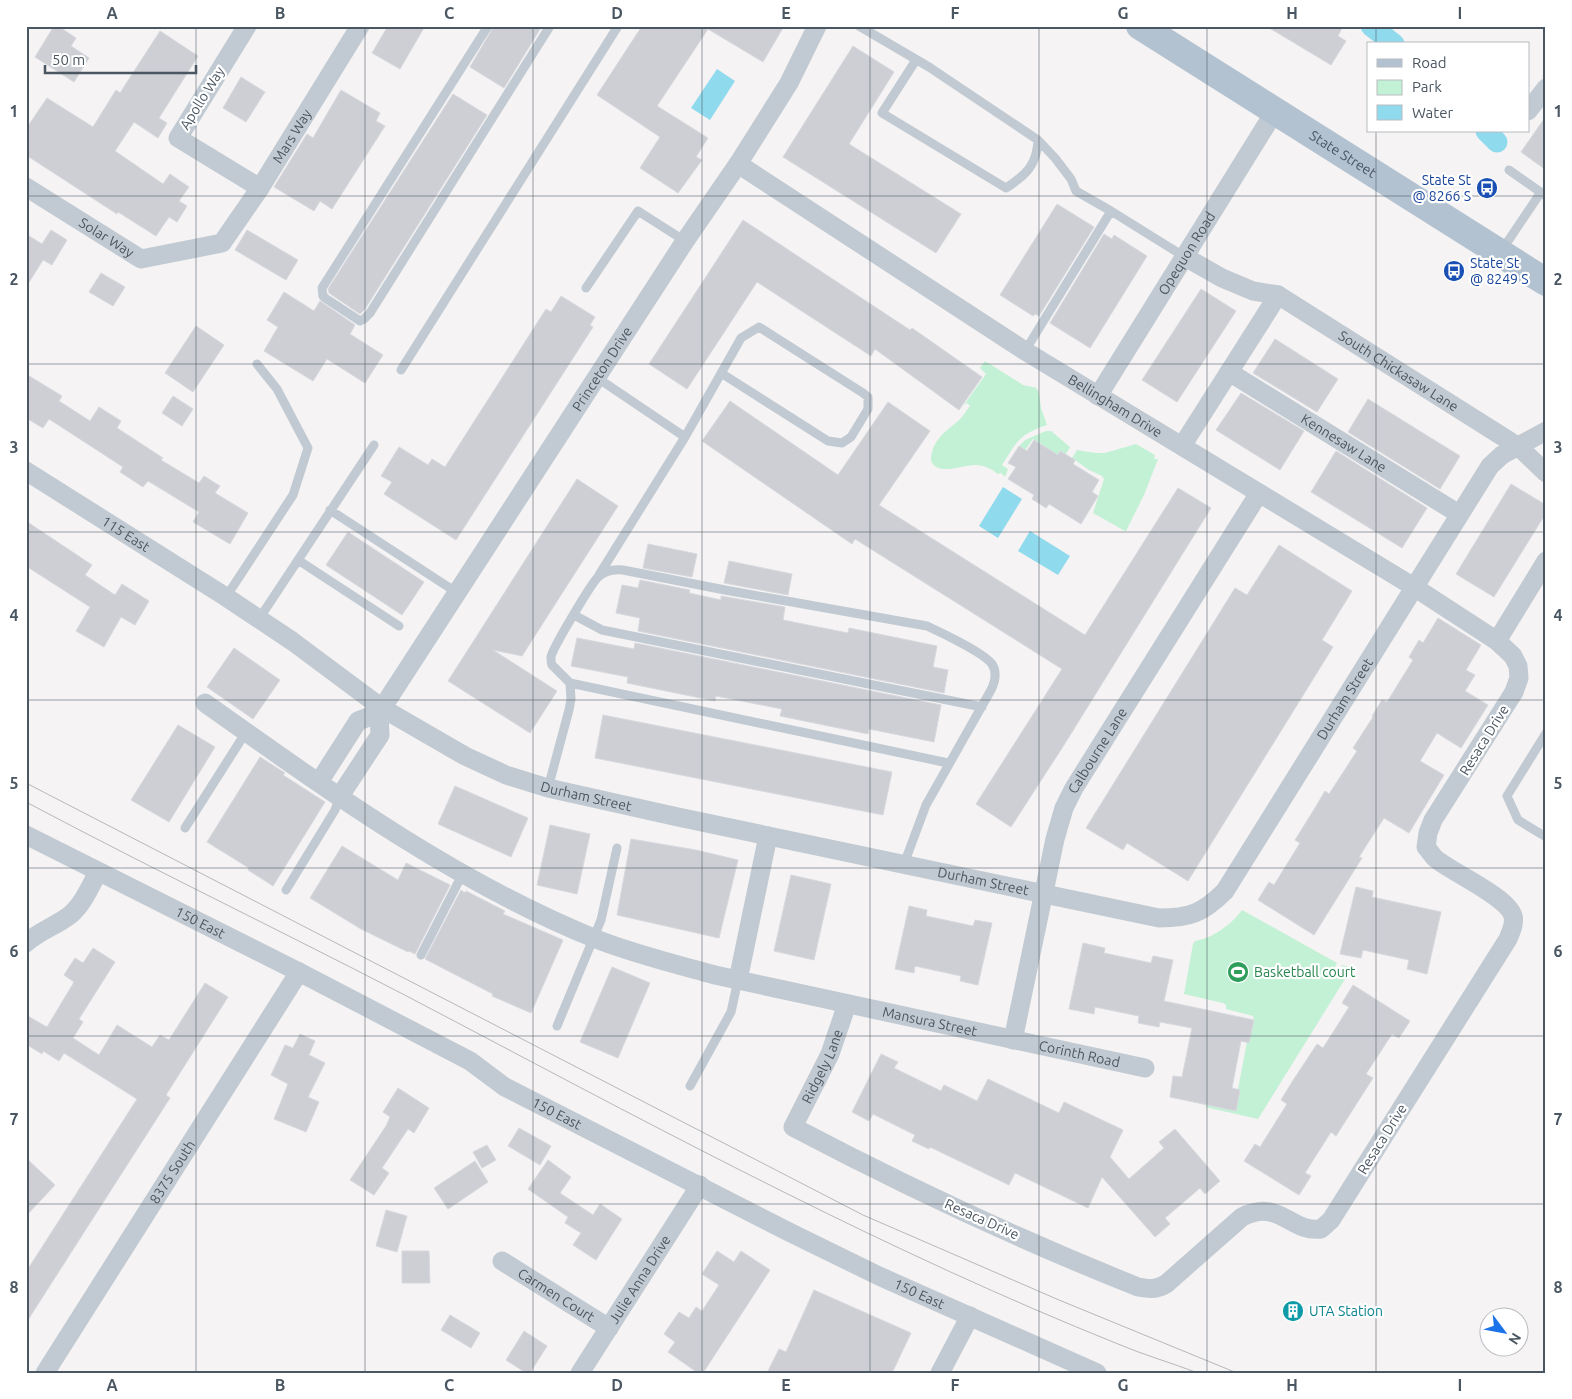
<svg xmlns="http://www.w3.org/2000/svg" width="1572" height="1399" viewBox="0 0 1572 1399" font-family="Ubuntu,sans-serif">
<rect width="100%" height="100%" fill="#f5f3f3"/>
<path fill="#c3f1d5" d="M985,361L1023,385L1036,388L1039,392L1041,408L1047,425C1020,434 1017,441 1002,465L1008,469L1005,477L1001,473L998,474C992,469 984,465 976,465C964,464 938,477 931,461C931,442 944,432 957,422C962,418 966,411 970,406L967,403L964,405L986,374L980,368Z
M1046,431H1051L1070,447L1066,454L1060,451L1058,455L1033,439L1025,450L1019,446L1025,440Z
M1136,444L1155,455L1154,459H1158L1144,495L1126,531H1125L1093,513L1104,479L1102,476L1089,470L1072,458L1077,450L1095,453H1105Z
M1242,910L1337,963L1333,971L1337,974H1340L1342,965L1355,969L1345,979L1258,1119L1205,1107L1206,1105L1236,1111L1240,1090L1238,1089L1247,1042H1249L1254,1020L1253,1016L1226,1009V1005L1223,1003L1184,994L1193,944L1195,941C1213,938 1231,925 1242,910Z"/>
<path fill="#90daee" d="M717,69L735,81L710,120L691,108Z
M1003,487L1022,499L998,538L979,526Z
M1030,531L1070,556L1058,575L1018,551Z"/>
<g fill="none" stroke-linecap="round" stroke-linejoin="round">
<path stroke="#90daee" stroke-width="21" d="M1371,26L1394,44
M1486,131L1497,142"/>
</g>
<path fill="#cdcfd5" stroke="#d7d9de" d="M54,26H58L76,38L71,46L89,58L74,82L35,57Z
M388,26H425L400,69L372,53Z
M494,26H542L504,88L470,67Z
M642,26H784L763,62L708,29L657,106L708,138L696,157L702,160L678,193L640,168L660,137L597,95Z
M1266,26H1343L1338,36L1346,41L1331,65Z
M160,31L198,56L159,118L167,123L158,138L134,122L115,151L163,184L170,174L189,187L179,201L187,206L177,222L169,217L156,236L118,212L117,214L26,155V129L47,98L93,127L116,90L120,93Z
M853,46L894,72L849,144L961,214L936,253L783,157Z
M241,77L265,92L246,122L223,108Z
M341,90L380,113L376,121L385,126L332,209L320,201L314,211L274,187L307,134L313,138Z
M453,94L487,115L365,309L360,314L329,293L328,289Z
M1546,116V170L1521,152Z
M1057,204L1094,227L1039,316L1035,314L1033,316L1000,295Z
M743,220L910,330L912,328L982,377L959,410L875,349L871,356L757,282L687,389L649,364Z
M51,230L67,240L52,265L43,260L26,287V234L42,244Z
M247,230L298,260L286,280L235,250Z
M1104,234L1112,239L1114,235L1147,256L1090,348L1050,323Z
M101,273L125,287L113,306L89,292Z
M1201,289L1236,311L1177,402L1142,380Z
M284,292L314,311L320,301L355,325L350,334L383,355L365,383L327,359L313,381L264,351L278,327L267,320Z
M561,296L595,317L590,325L593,327L456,540L384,494L392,482L381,476L399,447L428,465L432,459L445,467L546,309L551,312Z
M196,326L224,345L193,392L165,373Z
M1275,339L1338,379L1317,412L1253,373Z
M26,374L62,396L59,401L90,421L99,407L121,421L117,428L163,458L161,460L199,483L204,476L220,486L215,493L248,513L230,544L193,522L199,512L148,481L143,487L120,472L123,467L49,419L43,428L26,418Z
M1241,393L1304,431L1280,470L1216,430Z
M173,396L193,409L182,426L162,413Z
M1368,399L1460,456L1440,489L1348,432Z
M730,401L838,475L888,402L930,431L879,505L1085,635L1178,488L1211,508L1064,745L1011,827L976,804L1062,669L855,539L852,544L702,441Z
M1034,440L1058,455L1060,451L1075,460L1073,464L1099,480L1092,492L1098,496L1081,524L1049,504L1046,508L1032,499L1034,495L1008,479L1016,467L1008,463L1019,446L1027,451Z
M1336,451L1427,508L1402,548L1311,492Z
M577,479L618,506L522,656L493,650L557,691L530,733L448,681Z
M1511,484L1546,505V513L1494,597L1456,574Z
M26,521L92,565L85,575L115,595L122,584L149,601L135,625L121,617L104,647L76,631L90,607L26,566Z
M348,532L424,582L402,615L326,565Z
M648,544L697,554L692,577L643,568Z
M1279,545L1352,591L1322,640L1333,647L1188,881L1127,843L1123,850L1086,828L1235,588L1247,595Z
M729,561L792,574L788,595L724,583Z
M640,580L690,590L689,593L721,600V596L785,607L783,620L848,633L849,628L937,646L933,667L948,670L944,693L638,631L640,618L616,613L622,585L638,588Z
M1438,618L1481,645L1466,670L1475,675L1465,691L1488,705L1461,748L1437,733L1420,761L1444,775L1409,833L1384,818L1359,857L1362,858L1314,935L1258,900L1269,882L1274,885L1300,843L1295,840L1315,808L1325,791L1329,794L1357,751L1353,748L1373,717L1372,716L1382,700L1387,702L1413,660L1409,657L1419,640L1423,643Z
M577,638L634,649L635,643L941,705L934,742L869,729L868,734L780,716L782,709L716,696L715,701L627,683L628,677L571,666Z
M234,648L280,680L253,719L207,687Z
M603,715L892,772L883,815L595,758Z
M178,725L215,747L169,822L131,800Z
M260,757L285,773L283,775L325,802L273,886L248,870L249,868L207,842Z
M455,786L528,818L511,857L438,824Z
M550,825L590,834L577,894L537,885Z
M631,839L696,850L738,860L719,938L617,915Z
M342,846L398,880L406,863L450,885L415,954L409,951L408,952L361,929L310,898Z
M791,875L831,884L814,960L774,951Z
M1356,887L1373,891L1372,897L1441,912L1427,974L1407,969L1409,960L1363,950L1361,958L1340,954Z
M461,890L465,893L466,891L505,911L503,914L563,940L531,1013L492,996L493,994L425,959Z
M909,906L927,910L926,916L973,926L975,920L992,923L978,985L960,981L961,976L915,966L914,973L895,969Z
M1083,943L1105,948L1104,953L1151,963L1153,956L1173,960L1164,1001L1254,1020L1249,1043L1241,1041L1232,1088L1240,1090L1236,1111L1170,1097L1173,1076L1182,1077L1192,1028L1160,1022L1159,1027L1138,1023L1139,1016L1095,1007L1094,1014L1069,1009Z
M93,948L115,962L79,1019L83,1022L73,1038L99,1055L117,1025L152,1047L160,1035L169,1040L205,983L228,997L166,1095L170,1098L26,1323V1272L137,1099L64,1053L59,1061L43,1051L42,1054L26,1044V1015L47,1027L74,982L64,975L75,958L83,963Z
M612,967L650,983L618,1058L580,1042Z
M1353,985L1410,1021L1399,1038L1392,1034L1366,1074L1373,1078L1336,1136L1331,1132L1305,1173L1311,1176L1299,1195L1244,1161L1255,1144L1260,1147L1287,1104L1281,1100L1292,1082L1317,1044L1323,1048L1349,1007L1342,1003Z
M300,1034L315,1041L309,1055L325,1063L308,1097L319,1102L306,1132L274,1119L288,1084L271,1075L285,1045L293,1048Z
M881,1054L898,1062L894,1068L941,1091L944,1085L977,1101L988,1079L1059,1113L1064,1102L1123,1130L1110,1157L1129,1179L1164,1148L1159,1142L1175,1129L1220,1181L1205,1194L1200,1188L1165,1218L1170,1224L1155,1237L1102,1177L1088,1208L1015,1173L1009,1185L930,1147L929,1149L912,1141L915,1135L873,1114L869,1121L852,1112Z
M398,1088L429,1108L414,1133L408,1129L382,1168L389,1173L374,1195L350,1180L386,1126L390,1117L383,1112Z
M519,1128L551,1146L540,1165L508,1146Z
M487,1145L496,1160L482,1168L473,1152Z
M26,1158L55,1185L26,1216Z
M548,1160L571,1177L560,1193L593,1215L600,1204L622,1219L596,1260L573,1245L581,1233L565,1223L568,1217L528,1189Z
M475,1161L488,1182L448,1209L434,1188Z
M386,1210L407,1216L397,1252L376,1246Z
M402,1251H429L430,1283H402Z
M717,1251L734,1262L741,1251L770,1270L703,1373H698L668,1352L675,1342L664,1334L679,1312L689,1318L696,1307L702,1311L719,1285L702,1274Z
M814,1290L911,1333L892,1373H767L779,1349L786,1352Z
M450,1315L480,1333L471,1348L441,1330Z
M524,1331L547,1346L530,1373H526L506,1360Z"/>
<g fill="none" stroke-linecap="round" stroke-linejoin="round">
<path stroke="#c1cad2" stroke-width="9" d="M488,26L322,288L323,296L325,298L360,321L364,319L370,313L550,26
M859,26L929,67L1038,140C1037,165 1026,175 1006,188L882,113L916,60
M1038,140L1055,158L1071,179L1076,191L1111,211
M1509,170L1546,196
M1502,250L1541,192
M586,288L638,211L685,241
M1025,351L1111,211L1185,257
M401,370L618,26
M596,377L685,437L599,575
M685,437L741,338L759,327L863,393L868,397V409L851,437L842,443L828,441L721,373
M330,510L456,592
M298,560L399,626
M226,597L293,495L308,448L277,389L257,364
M574,615L602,630L982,707
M259,619L374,445
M570,683L948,763
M1546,733L1507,796L1518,820L1546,837
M548,788L569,710L571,699L570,683L552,665C551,663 551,660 551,657C552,649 591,584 598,577C606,570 614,569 623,570L725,590L927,626C940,632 984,653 992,664C997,672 995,682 991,690L926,805L904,864
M185,828L246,732
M286,890L335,810L340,796
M421,955L463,873
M557,1026L601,920L617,848
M690,1086L731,1012L738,980"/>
<g stroke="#c1cad2" stroke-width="19">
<path d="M247,26L178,138L260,188"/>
<path d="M1528,111L1546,88"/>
<path id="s1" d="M738,164L1025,351L1414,587L1497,641L1513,656L1518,666L1519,678L1514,692L1433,820L1428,833L1426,847C1430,851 1432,856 1436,859C1453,873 1508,897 1513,916C1515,923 1511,932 1508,939L1331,1220L1321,1229C1290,1233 1280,1198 1242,1217L1166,1284C1156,1290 1149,1289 1138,1287C1020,1240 905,1186 793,1127L830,1054L847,1004"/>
<path id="s2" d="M26,187L141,259L222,243L260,188L360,26"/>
<path id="s3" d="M1185,257L1222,278L1253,291L1278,295L1519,447L1546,473"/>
<path id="s4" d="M1229,372L1459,514"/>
<path id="s5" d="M1098,396L1275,111"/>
<path d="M1182,446L1278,295"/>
<path id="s6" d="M26,471L226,597L292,641L382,708L465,756L506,775L548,788L678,817L1159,918C1190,918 1203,913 1225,891L1490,466L1502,455L1546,431"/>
<path d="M1497,641L1546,561"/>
<path id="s7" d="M205,703C329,791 455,882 596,939C634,954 675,964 715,975L1145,1068"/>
<path d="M319,782L358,721L379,713"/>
<path id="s8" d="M340,796L380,735L379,713L685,241L738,164L789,83L817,26"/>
<path id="s9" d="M26,835L299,972L470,1061L505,1087L789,1232L879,1276L1097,1373"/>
<path d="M26,943C39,931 56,926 70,915C83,904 90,887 98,872"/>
<path d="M738,980L768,836"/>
<path id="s10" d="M1013,1040L1055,839L1064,808L1074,788L1259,493"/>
<path id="s11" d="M502,1261L609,1328"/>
<path id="s12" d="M45,1373L299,972"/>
<path id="s13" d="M580,1373L700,1185"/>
<path d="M940,1373L970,1316"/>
</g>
<path stroke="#b3c2d1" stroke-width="28" id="s14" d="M1140,26L1546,282"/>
<path stroke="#b5b8bd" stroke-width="1" d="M26,783L863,1215L1059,1300L1237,1373
M26,802C169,878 315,947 458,1023C674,1137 891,1253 1118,1344C1144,1355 1172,1363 1198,1373"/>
</g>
<path fill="none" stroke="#4a5661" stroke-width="1" stroke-opacity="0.55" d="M196,26V1373M365,26V1373M533,26V1373M702,26V1373M870,26V1373M1039,26V1373M1207,26V1373M1376,26V44M1376,131V1373M26,196H1546M26,364H1546M26,532H1546M26,700H1546M26,868H1546M26,1036H1546M26,1204H1546"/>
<defs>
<g id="bus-disc" transform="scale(1.125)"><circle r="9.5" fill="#1a4fb4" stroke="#fff"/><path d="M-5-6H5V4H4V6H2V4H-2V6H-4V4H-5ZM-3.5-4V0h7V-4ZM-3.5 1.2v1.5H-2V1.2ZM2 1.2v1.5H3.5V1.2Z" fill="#fff"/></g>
<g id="stadium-disc" transform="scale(1.125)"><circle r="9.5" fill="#2e9e5b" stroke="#fff"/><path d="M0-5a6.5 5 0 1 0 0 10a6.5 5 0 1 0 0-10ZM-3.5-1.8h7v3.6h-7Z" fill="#fff"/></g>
<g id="building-disc" transform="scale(1.125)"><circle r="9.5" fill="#0f9aa8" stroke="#fff"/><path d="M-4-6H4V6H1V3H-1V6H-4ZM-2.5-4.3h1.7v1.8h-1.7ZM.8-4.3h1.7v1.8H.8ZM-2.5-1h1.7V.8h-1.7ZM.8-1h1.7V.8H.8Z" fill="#fff"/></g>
</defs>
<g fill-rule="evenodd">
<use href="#bus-disc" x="1487" y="188"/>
<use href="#bus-disc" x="1454" y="271"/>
<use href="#stadium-disc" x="1238" y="972"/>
<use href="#building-disc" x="1293" y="1311"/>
</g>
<g text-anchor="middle" stroke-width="4.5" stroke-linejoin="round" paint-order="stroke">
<g font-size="14" fill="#4a5661" stroke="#fff">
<text transform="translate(202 98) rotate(-58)" y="5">Apollo Way</text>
<text dy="5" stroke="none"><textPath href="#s2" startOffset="346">Mars Way</textPath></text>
<text dy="5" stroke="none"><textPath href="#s14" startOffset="240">State Street</textPath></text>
<text dy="5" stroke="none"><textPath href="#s2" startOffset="95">Solar Way</textPath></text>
<text dy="5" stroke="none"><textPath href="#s5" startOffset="168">Opequon Road</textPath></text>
<text dy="5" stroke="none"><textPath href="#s8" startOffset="505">Princeton Drive</textPath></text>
<text dy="5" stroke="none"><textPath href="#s3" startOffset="244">South Chickasaw Lane</textPath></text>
<text dy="5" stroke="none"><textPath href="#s1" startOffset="448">Bellingham Drive</textPath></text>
<text dy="5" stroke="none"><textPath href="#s4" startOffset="135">Kennesaw Lane</textPath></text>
<text dy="5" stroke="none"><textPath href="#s6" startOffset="118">115 East</textPath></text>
<text dy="5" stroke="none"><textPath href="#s6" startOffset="1538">Durham Street</textPath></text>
<text transform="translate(1484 740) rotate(-58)" y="5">Resaca Drive</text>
<text dy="5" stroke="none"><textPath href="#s10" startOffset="304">Calbourne Lane</textPath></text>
<text dy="5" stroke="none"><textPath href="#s6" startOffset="652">Durham Street</textPath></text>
<text dy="5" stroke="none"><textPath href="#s6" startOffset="1058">Durham Street</textPath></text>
<text dy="5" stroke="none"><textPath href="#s9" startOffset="195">150 East</textPath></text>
<text dy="5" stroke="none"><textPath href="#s7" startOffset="802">Mansura Street</textPath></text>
<text dy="5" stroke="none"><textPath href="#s7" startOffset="955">Corinth Road</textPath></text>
<text dy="5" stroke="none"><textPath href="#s1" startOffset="2280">Ridgely Lane</textPath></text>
<text dy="5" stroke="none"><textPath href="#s9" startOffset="600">150 East</textPath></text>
<text transform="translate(1382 1139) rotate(-58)" y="5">Resaca Drive</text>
<text dy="5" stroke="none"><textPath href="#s12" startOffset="238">8375 South</textPath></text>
<text transform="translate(982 1219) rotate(24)" y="5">Resaca Drive</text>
<text dy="5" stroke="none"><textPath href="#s13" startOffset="111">Julie Anna Drive</textPath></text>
<text dy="5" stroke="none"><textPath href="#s9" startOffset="1005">150 East</textPath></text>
<text dy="5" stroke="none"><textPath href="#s11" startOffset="64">Carmen Court</textPath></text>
</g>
<g font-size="14" fill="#164399" stroke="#fff" text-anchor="end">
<text x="1471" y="185">State St<tspan x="1471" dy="16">@ 8266 S</tspan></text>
<text x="1470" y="268" text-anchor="start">State St<tspan x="1470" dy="16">@ 8249 S</tspan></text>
</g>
<g font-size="14" fill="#27864d" stroke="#fff" text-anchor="start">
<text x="1254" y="977">Basketball court</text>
</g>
<g font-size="14" fill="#0d838f" stroke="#fff" text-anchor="start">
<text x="1309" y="1316">UTA Station</text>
</g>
</g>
<rect width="1572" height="1399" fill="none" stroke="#ffffff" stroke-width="55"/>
<rect x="1367" y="42" width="162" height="90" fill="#ffffff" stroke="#b7bbc0"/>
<rect x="1377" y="59" width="25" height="8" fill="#b3c2d1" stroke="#b7bbc0"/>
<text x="1412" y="68" font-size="15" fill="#4a5661">Road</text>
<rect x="1377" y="80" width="25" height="15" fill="#c3f1d5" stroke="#b7bbc0"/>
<text x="1412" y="92" font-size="15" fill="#4a5661">Park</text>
<rect x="1377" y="105" width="25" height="15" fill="#90daee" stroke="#b7bbc0"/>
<text x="1412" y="118" font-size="15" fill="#4a5661">Water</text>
<g transform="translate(1504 1332) rotate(122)"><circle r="24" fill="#ffffff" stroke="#b7bbc0"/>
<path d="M0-4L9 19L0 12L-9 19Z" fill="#1a73e8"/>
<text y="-8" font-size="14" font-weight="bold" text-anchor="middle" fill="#4a5661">N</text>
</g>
<path d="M45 65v8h151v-8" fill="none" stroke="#4a5661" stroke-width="2.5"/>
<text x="52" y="65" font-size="15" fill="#4a5661" stroke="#ffffff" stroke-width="4" paint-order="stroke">50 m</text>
<rect x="28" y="28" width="1516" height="1344" fill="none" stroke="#4a5661" stroke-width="2"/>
<g font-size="16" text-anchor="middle" font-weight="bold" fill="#4a5661">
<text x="112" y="19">A</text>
<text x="280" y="19">B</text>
<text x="449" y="19">C</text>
<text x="617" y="19">D</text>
<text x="786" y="19">E</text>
<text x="955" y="19">F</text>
<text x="1123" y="19">G</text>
<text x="1292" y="19">H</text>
<text x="1460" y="19">I</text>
<text x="14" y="117">1</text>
<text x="1558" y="117">1</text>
<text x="14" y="285">2</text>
<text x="1558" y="285">2</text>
<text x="14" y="453">3</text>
<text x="1558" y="453">3</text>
<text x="14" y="621">4</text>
<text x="1558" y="621">4</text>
<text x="14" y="789">5</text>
<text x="1558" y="789">5</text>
<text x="14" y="957">6</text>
<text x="1558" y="957">6</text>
<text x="14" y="1125">7</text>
<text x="1558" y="1125">7</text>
<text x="14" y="1293">8</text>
<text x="1558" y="1293">8</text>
<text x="112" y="1391">A</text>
<text x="280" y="1391">B</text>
<text x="449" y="1391">C</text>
<text x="617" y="1391">D</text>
<text x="786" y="1391">E</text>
<text x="955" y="1391">F</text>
<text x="1123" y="1391">G</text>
<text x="1292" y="1391">H</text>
<text x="1460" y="1391">I</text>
</g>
</svg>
